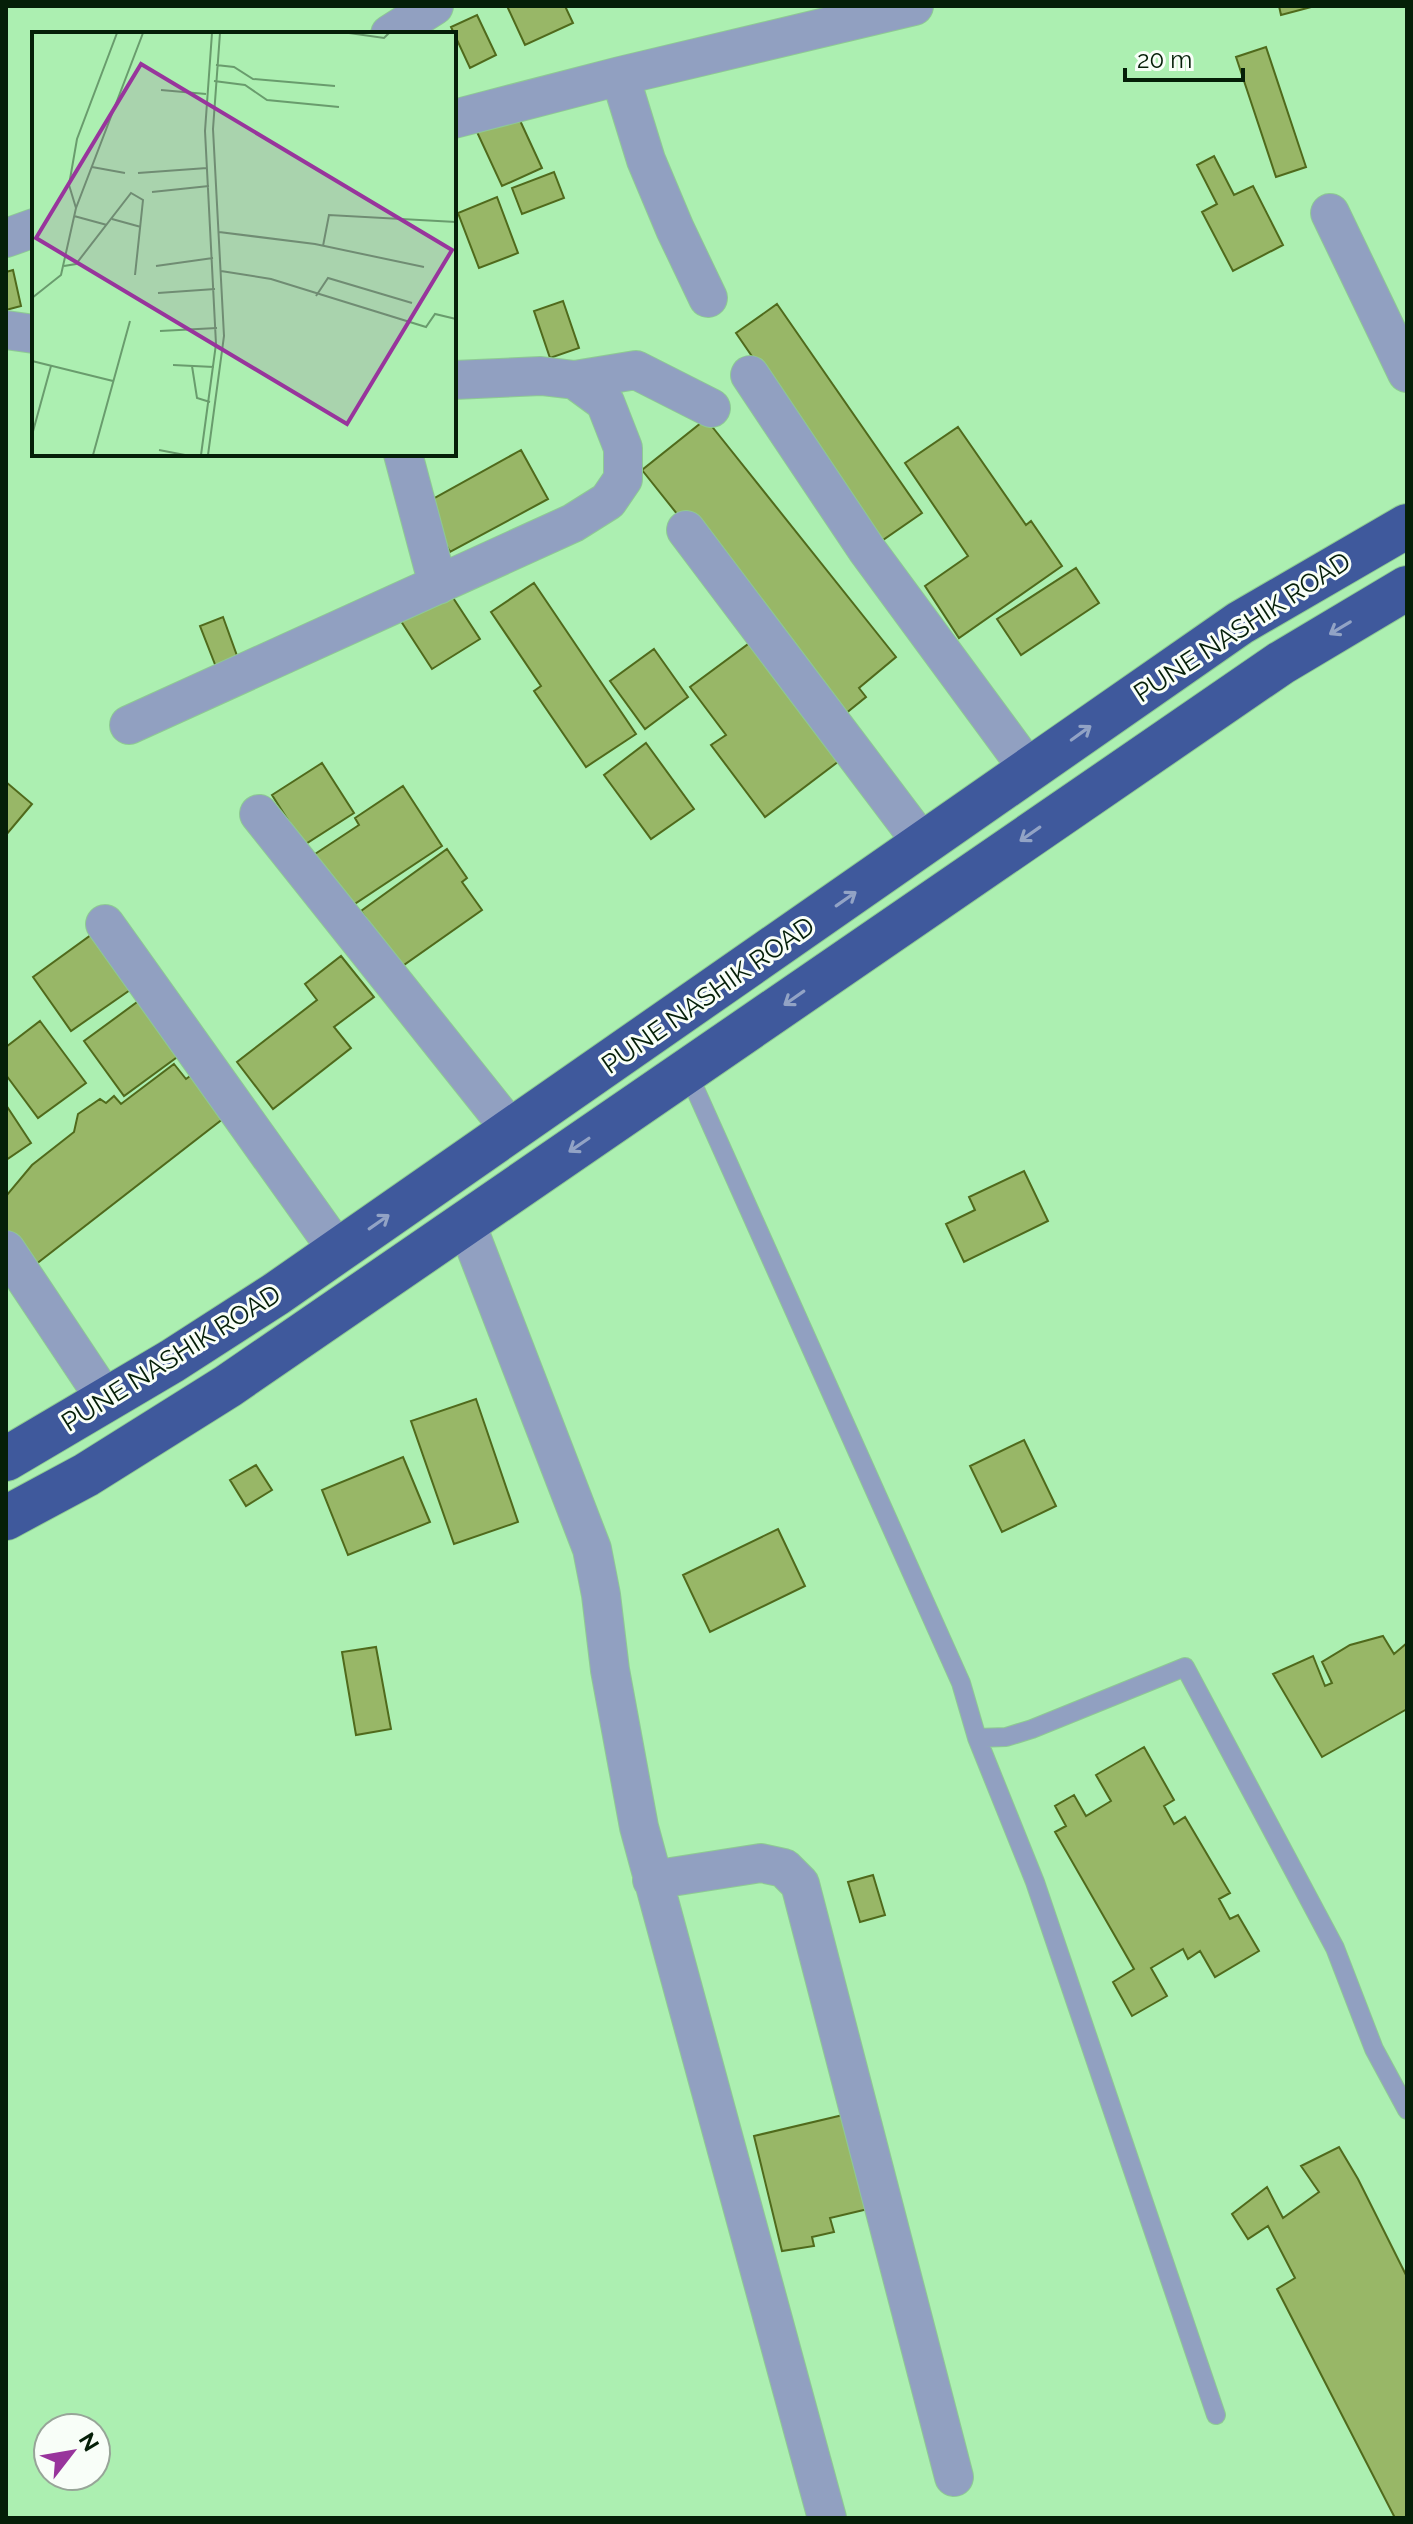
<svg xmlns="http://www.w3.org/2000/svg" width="1413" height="2524" viewBox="0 0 1413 2524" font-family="Raleway,sans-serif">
<rect width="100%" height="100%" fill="#acefb1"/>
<path fill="#98b767" stroke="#506a1c" stroke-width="2" d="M507,6H565L573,23L525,45Z
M1279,6H1315L1281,15Z
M477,15L496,55L470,68L451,27Z
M1266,47L1306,167L1276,177L1236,57Z
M517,114L542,168L502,186L477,132Z
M1214,156L1234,195L1253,186L1283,245L1233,271L1202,212L1217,204L1197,165Z
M554,172L564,198L522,214L512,188Z
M497,197L518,253L479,268L458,213Z
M13,270L21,306L6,310V272Z
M563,301L579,348L550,358L534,311Z
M777,304L922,513L880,542L736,333Z
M706,419L896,657L859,688L866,697L840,718L642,470Z
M958,427L1026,525L1031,521L1062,566L959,638L925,586L968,556L905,463Z
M521,450L548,499L450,552L424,504Z
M1076,568L1099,603L1021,655L997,619Z
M534,583L636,734L586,767L534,691L541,686L491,612Z
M444,584L480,639L432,669L397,615Z
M223,617L240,664L218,672L200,626Z
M755,639L843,758L765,817L711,745L726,735L690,687Z
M654,649L688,697L645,729L610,681Z
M646,743L694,809L651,839L604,775Z
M322,763L354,813L304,845L272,795Z
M6,782L32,804L6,835Z
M403,786L442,846L347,909L312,856L359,825L355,818Z
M447,849L467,878L462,882L482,910L401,967L361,911Z
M91,935L130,990L71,1031L33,977Z
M341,956L374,997L334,1027L351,1048L273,1109L237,1062L317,1000L305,984Z
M144,997L184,1052L124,1096L84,1041Z
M40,1021L86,1083L38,1118L6,1075V1047Z
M174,1064L186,1079L193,1074L224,1118L31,1268L6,1229V1196L32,1165L74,1132L78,1114L100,1099L106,1103L114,1096L121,1104Z
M6,1105L31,1143L6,1160Z
M1024,1171L1048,1221L964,1262L946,1224L975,1210L969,1197Z
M476,1399L518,1522L454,1544L411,1421Z
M1024,1440L1056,1506L1002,1532L970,1466Z
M403,1457L430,1522L348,1555L322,1490Z
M256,1465L272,1490L246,1506L230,1480Z
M778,1529L805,1586L710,1632L683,1575Z
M1383,1636L1394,1654L1407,1643V1709L1322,1757L1273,1674L1313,1656L1325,1686L1332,1683L1322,1662L1350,1645Z
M376,1647L391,1729L356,1735L342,1652Z
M1144,1747L1174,1800L1164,1806L1174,1824L1185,1817L1230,1893L1219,1899L1230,1919L1238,1915L1259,1951L1215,1977L1200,1951L1188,1959L1183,1949L1151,1968L1167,1996L1132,2016L1113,1982L1134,1969L1055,1832L1066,1826L1055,1806L1074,1795L1086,1816L1111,1801L1096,1775Z
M873,1875L885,1915L860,1922L848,1882Z
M843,2115L868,2209L830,2218L834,2232L812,2237L814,2246L782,2251L754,2136Z
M1339,2147L1358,2179L1407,2277V2518H1395L1277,2289L1295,2278L1268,2226L1248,2239L1232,2214L1267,2187L1283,2218L1319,2192L1301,2166Z"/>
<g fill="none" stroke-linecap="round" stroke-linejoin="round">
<g stroke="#8eca93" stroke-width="20">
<path id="lane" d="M687,1071L961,1683L977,1738L1035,1882L1216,2415
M977,1738L1006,1737L1032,1729L1185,1667L1335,1948L1374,2049L1407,2110"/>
</g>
<g stroke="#8eca93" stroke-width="40">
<path id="street" d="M390,34L434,6
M620,76L646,160L675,229L708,298
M454,119L620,76L914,6
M1330,213L1407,373
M6,238L34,228
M6,330L34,334
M750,375L867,550L1029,770
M575,380L636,370L711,408
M403,454L438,585
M686,530L923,844
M129,725L573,523L608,501L623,479V448L605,402L575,380L541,376L454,380
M259,814L512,1131
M105,924L338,1251
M466,1223L592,1549L601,1595L610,1670L639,1827L827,2518
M6,1250L106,1400
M652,1880L761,1863L784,1868L800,1884L954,2477"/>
</g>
<g stroke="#8eca93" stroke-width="46">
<path id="highway" d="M6,1459L172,1361L276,1294L1240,623L1407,526
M6,1518L86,1475L228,1386L1281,663L1407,588"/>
</g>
<use href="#lane" stroke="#91a0c1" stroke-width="18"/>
<use href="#street" stroke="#91a0c1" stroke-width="38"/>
<use href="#highway" stroke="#3f599c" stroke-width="44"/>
</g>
<defs><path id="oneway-shaft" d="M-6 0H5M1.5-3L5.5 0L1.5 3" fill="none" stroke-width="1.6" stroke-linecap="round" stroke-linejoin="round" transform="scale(2)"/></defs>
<g stroke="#92a3c5">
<use href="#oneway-shaft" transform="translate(1340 628) rotate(149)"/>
<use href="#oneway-shaft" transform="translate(1081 733) rotate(-36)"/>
<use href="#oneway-shaft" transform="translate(1030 834) rotate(145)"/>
<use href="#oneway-shaft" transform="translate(846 899) rotate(-35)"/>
<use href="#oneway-shaft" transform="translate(794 998) rotate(145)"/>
<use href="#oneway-shaft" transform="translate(579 1145) rotate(146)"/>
<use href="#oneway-shaft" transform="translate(379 1222) rotate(-35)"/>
</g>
<g text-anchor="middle" stroke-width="6" stroke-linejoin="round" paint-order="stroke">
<g font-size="26" fill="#051f08" stroke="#f8fef8">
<text transform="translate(1242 627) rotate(-33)" y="9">PUNE NASHIK ROAD</text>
<text transform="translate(708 995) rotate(-35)" y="9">PUNE NASHIK ROAD</text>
<text transform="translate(171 1358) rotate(-32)" y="9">PUNE NASHIK ROAD</text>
</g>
</g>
<g transform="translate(32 32)">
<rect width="424" height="424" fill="#acefb1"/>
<path fill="none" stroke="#699c6d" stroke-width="2" d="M317,1L352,6L357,1M184,33L202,35L221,47L303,54M182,49L213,53L235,68L307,75M129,58L174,62M60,135L93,141M106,141L175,136M120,160L177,154M44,176L37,153L45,107L85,1M42,184L75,193M80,187L109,195M187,200L283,212L392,235M291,214L297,183L424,190M32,234L44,232L99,161L111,168L103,243M124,234L181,226M189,239L239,247L394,295L403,282L424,287M126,261L183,257M284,264L296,246L380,271M0,266L29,243L44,176L111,1M128,299L185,296M0,329L81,349M141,333L182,335M160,334L165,366L178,370M0,403L19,334M127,418L153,423M61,423L98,289M169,423L184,312L173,99L180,1M176,423L192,304L181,97L188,1"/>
<path fill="#98359c" fill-opacity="0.15" stroke="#98359c" stroke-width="4" d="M109,32L420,218L315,392L4,206Z"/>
<rect width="424" height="424" fill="none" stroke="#051f08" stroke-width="4"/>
</g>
<rect width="1413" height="2524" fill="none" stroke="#051f08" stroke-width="16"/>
<g transform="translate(72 2452) rotate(59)"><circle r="38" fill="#f8fef8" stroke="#97a598" stroke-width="2"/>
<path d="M0-6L14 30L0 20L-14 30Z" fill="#98359c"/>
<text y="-12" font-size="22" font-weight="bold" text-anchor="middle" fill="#051f08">N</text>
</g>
<path d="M1125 68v12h118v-12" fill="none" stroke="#051f08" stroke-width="4"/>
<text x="1137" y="68" font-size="24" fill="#051f08" stroke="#f8fef8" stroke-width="6" paint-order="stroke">20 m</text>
</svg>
